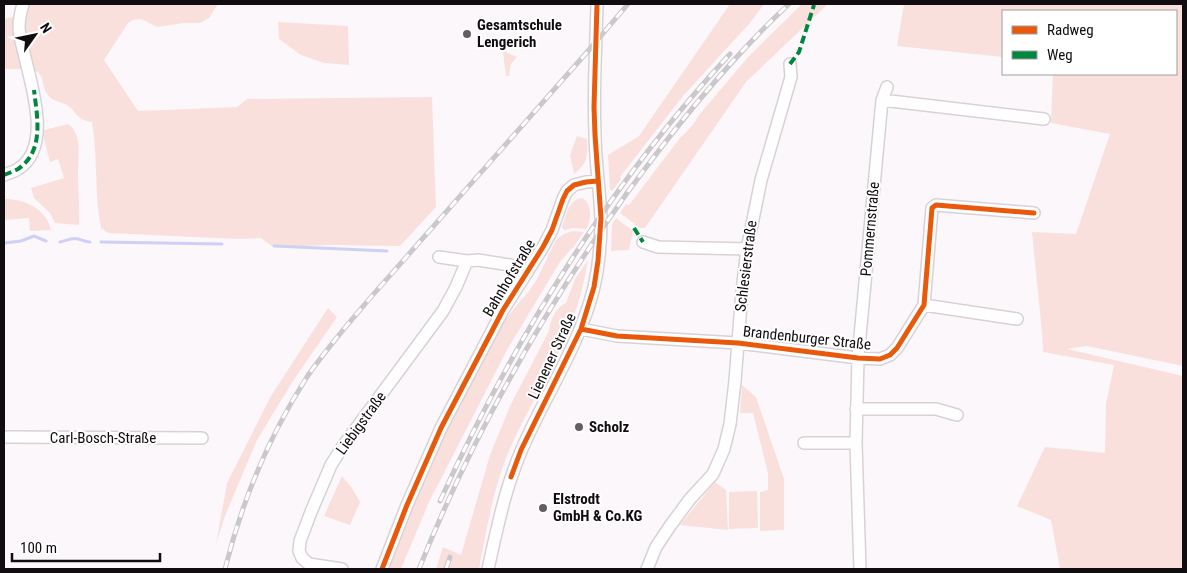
<svg xmlns="http://www.w3.org/2000/svg" width="1187" height="573" viewBox="0 0 1187 573" font-family="'Roboto Condensed',sans-serif">
<rect width="100%" height="100%" fill="#fcf7fa"/>
<path fill="#f9e0dd" d="M26,4H218L209,18L200,23H184L157,27L141,19L133,20L128,23L104,60L138,111L237,107L247,99L432,97L436,207L400,246L331,245L273,247L261,238L239,239L108,233L101,228C94,193 98,157 92,122C76,120 78,113 67,105C60,101 52,102 47,94C41,85 45,72 32,70L23,25Z
M730,4H764L750,23L683,96L620,177L621,179L612,191L610,189L608,155L639,136Z
M802,4H828L746,82L645,228H640L620,213L626,204L629,205L680,138C688,131 694,124 699,115L749,56Z
M904,4H1183V366L1087,346L1067,349L1183,376V569H1060L1051,520L1017,506L1045,447L1105,453L1106,404L1114,365L1043,352L1042,333L1032,232L1076,234L1110,134L1051,123L1053,74H1176V11H1003V57L897,46Z
M17,16L22,69H4V19Z
M278,22L348,26L349,65L324,63L301,55L279,39Z
M503,51L517,57L511,64L509,76H506Z
M68,124C73,127 75,131 77,137C80,149 78,161 78,173C78,191 80,207 79,225L55,223L50,213L34,198L31,188L64,178L58,159L50,162L42,131L48,129Z
M577,136L587,139C588,156 588,163 574,174L570,155Z
M582,198C592,203 592,221 586,229L573,228L565,230L563,229L562,227C566,216 568,200 582,198Z
M4,199C24,199 46,208 51,230L30,231L29,218L4,220Z
M616,218L633,231L629,250L611,251L612,224Z
M573,231L584,232L573,248L571,249L560,262L507,350L429,502L401,569H386L410,508L445,431L499,328L517,305L529,291L537,279L556,240L564,234Z
M588,260C585,276 582,293 576,309C561,356 533,399 512,444C494,483 487,527 479,569H436L443,547L461,555L490,455L510,406L549,331C550,322 556,306 566,303L575,279Z
M328,308L337,317L293,381L257,440L225,516L216,544L227,483L271,396Z
M742,385L756,397L784,479V530L760,531V492L768,490V473L753,413H740Z
M342,476L352,488L360,502L350,525L324,516Z
M715,482L726,490L728,530L680,525Z
M757,491L758,528L729,529V492Z"/>
<g fill="none" stroke-linecap="round" stroke-linejoin="round">
<path stroke="#ced0f5" stroke-width="3" d="M60,242C66,241 72,237 78,239C83,240 84,242 90,242
M101,242L222,244
M4,243L21,241L34,236L46,241
M274,246L387,251"/>
<g stroke="#d7d2d5" stroke-width="14">
<path id="minor" d="M882,100L1044,119
M4,175C8,173 14,172 18,169C53,147 31,85 24,53C22,45 19,35 19,27C19,19 21,11 23,4
M643,242L658,247L747,249
M439,257L467,261L478,260L510,265L527,273
M924,305L1017,319
M581,329L617,336L738,343L858,358L880,359L890,355L897,348L924,305L932,208L936,205L1034,213
M856,409H936L957,415
M4,437L202,438
M804,443H856
M342,569L309,564L302,558L299,551L300,541L311,512L331,465L343,446L443,311L456,287L467,261
M382,569L407,505L441,428L503,310L543,247L552,230L563,199L567,191L574,185L586,182L598,181
M488,569C497,529 505,488 522,449C545,395 580,345 594,287C599,265 601,241 601,219C600,190 595,161 595,132C593,90 596,47 597,4
M647,569L656,547L670,526L690,499L713,474L724,449L730,424L735,381L742,291L747,249L761,180L791,77L790,64
M860,569L856,443L858,358L882,100L887,87"/>
</g>
<use href="#minor" stroke="#fffefe" stroke-width="11"/>
<g stroke="#cac8ca" stroke-width="5">
<path id="rail" d="M440,501C513,341 610,183 730,54
M225,569C242,501 269,436 307,377C326,349 349,323 371,297L588,51L628,4
M419,569C472,436 544,310 627,193C676,126 728,61 789,4
M446,569L450,557"/>
</g>
<use href="#rail" stroke="#fff" stroke-width="3" stroke-dasharray="9" stroke-linecap="butt"/>
<path stroke="#00873e" stroke-width="4" stroke-dasharray="8 4" stroke-linecap="butt" d="M790,64L799,52L814,5
M4,175C9,173 14,171 18,169C45,151 37,116 34,90
M634,228L643,242"/>
<g stroke="#fff" stroke-width="8">
<path id="cycleway" d="M581,329L617,336L738,343L858,358L880,359L890,355L897,348L924,305L932,208L936,205L1034,213
M511,477L521,450L581,329L594,287L598,261L601,218L595,135L594,107L597,4
M382,569L407,505L441,428L503,310L543,247L552,230L563,199L567,191L574,185L586,182L598,181"/>
</g>
<use href="#cycleway" stroke="#e8590c" stroke-width="5"/>
</g>
<g fill="#635e61" stroke="#fff" stroke-width="2">
<circle cx="467" cy="34" r="5"/>
<circle cx="579" cy="427" r="5"/>
<circle cx="543" cy="508" r="5"/>
</g>
<g text-anchor="middle" stroke-width="4" stroke-linejoin="round" paint-order="stroke">
<g font-size="15" font-weight="bold" fill="#100c0f" stroke="#fff" text-anchor="start">
<text x="477" y="30">Gesamtschule<tspan x="477" dy="17">Lengerich</tspan></text>
<text x="589" y="432">Scholz</text>
<text x="553" y="504">Elstrodt<tspan x="553" dy="17">GmbH &amp; Co.KG</tspan></text>
</g>
<g font-size="15" fill="#100c0f" stroke="#fff">
<text transform="translate(870 229) rotate(-85)" y="5">Pommernstraße</text>
<text transform="translate(746 266) rotate(-83)" y="5">Schlesierstraße</text>
<text transform="translate(509 278) rotate(-59)" y="5">Bahnhofstraße</text>
<text transform="translate(807 338) rotate(6)" y="5">Brandenburger Straße</text>
<text transform="translate(552 356) rotate(-65)" y="5">Lienener Straße</text>
<text transform="translate(361 423) rotate(-54)" y="5">Liebigstraße</text>
<text x="103" y="443">Carl-Bosch-Straße</text>
</g>
</g>
<rect width="1187" height="573" fill="none" stroke="#100c0f" stroke-width="10"/>
<rect x="1002" y="10" width="175" height="65" fill="#ffffff" stroke="#9f9e9f"/>
<rect x="1012" y="26" width="25" height="8" fill="#e8590c" stroke="#9f9e9f"/>
<text x="1047" y="35" font-size="15" fill="#100c0f">Radweg</text>
<rect x="1012" y="51" width="25" height="8" fill="#00873e" stroke="#9f9e9f"/>
<text x="1047" y="60" font-size="15" fill="#100c0f">Weg</text>
<g transform="translate(35 35) rotate(57)" stroke="#ffffff" stroke-width="4" paint-order="stroke">
<path d="M0-4L9 19L0 12L-9 19Z" fill="#100c0f"/>
<text y="-8" font-size="14" font-weight="bold" text-anchor="middle" fill="#100c0f">N</text>
</g>
<path d="M12 553v8h148v-8" fill="none" stroke="#100c0f" stroke-width="2.5"/>
<text x="20" y="553" font-size="15" fill="#100c0f" stroke="#ffffff" stroke-width="4" paint-order="stroke">100 m</text>
</svg>
